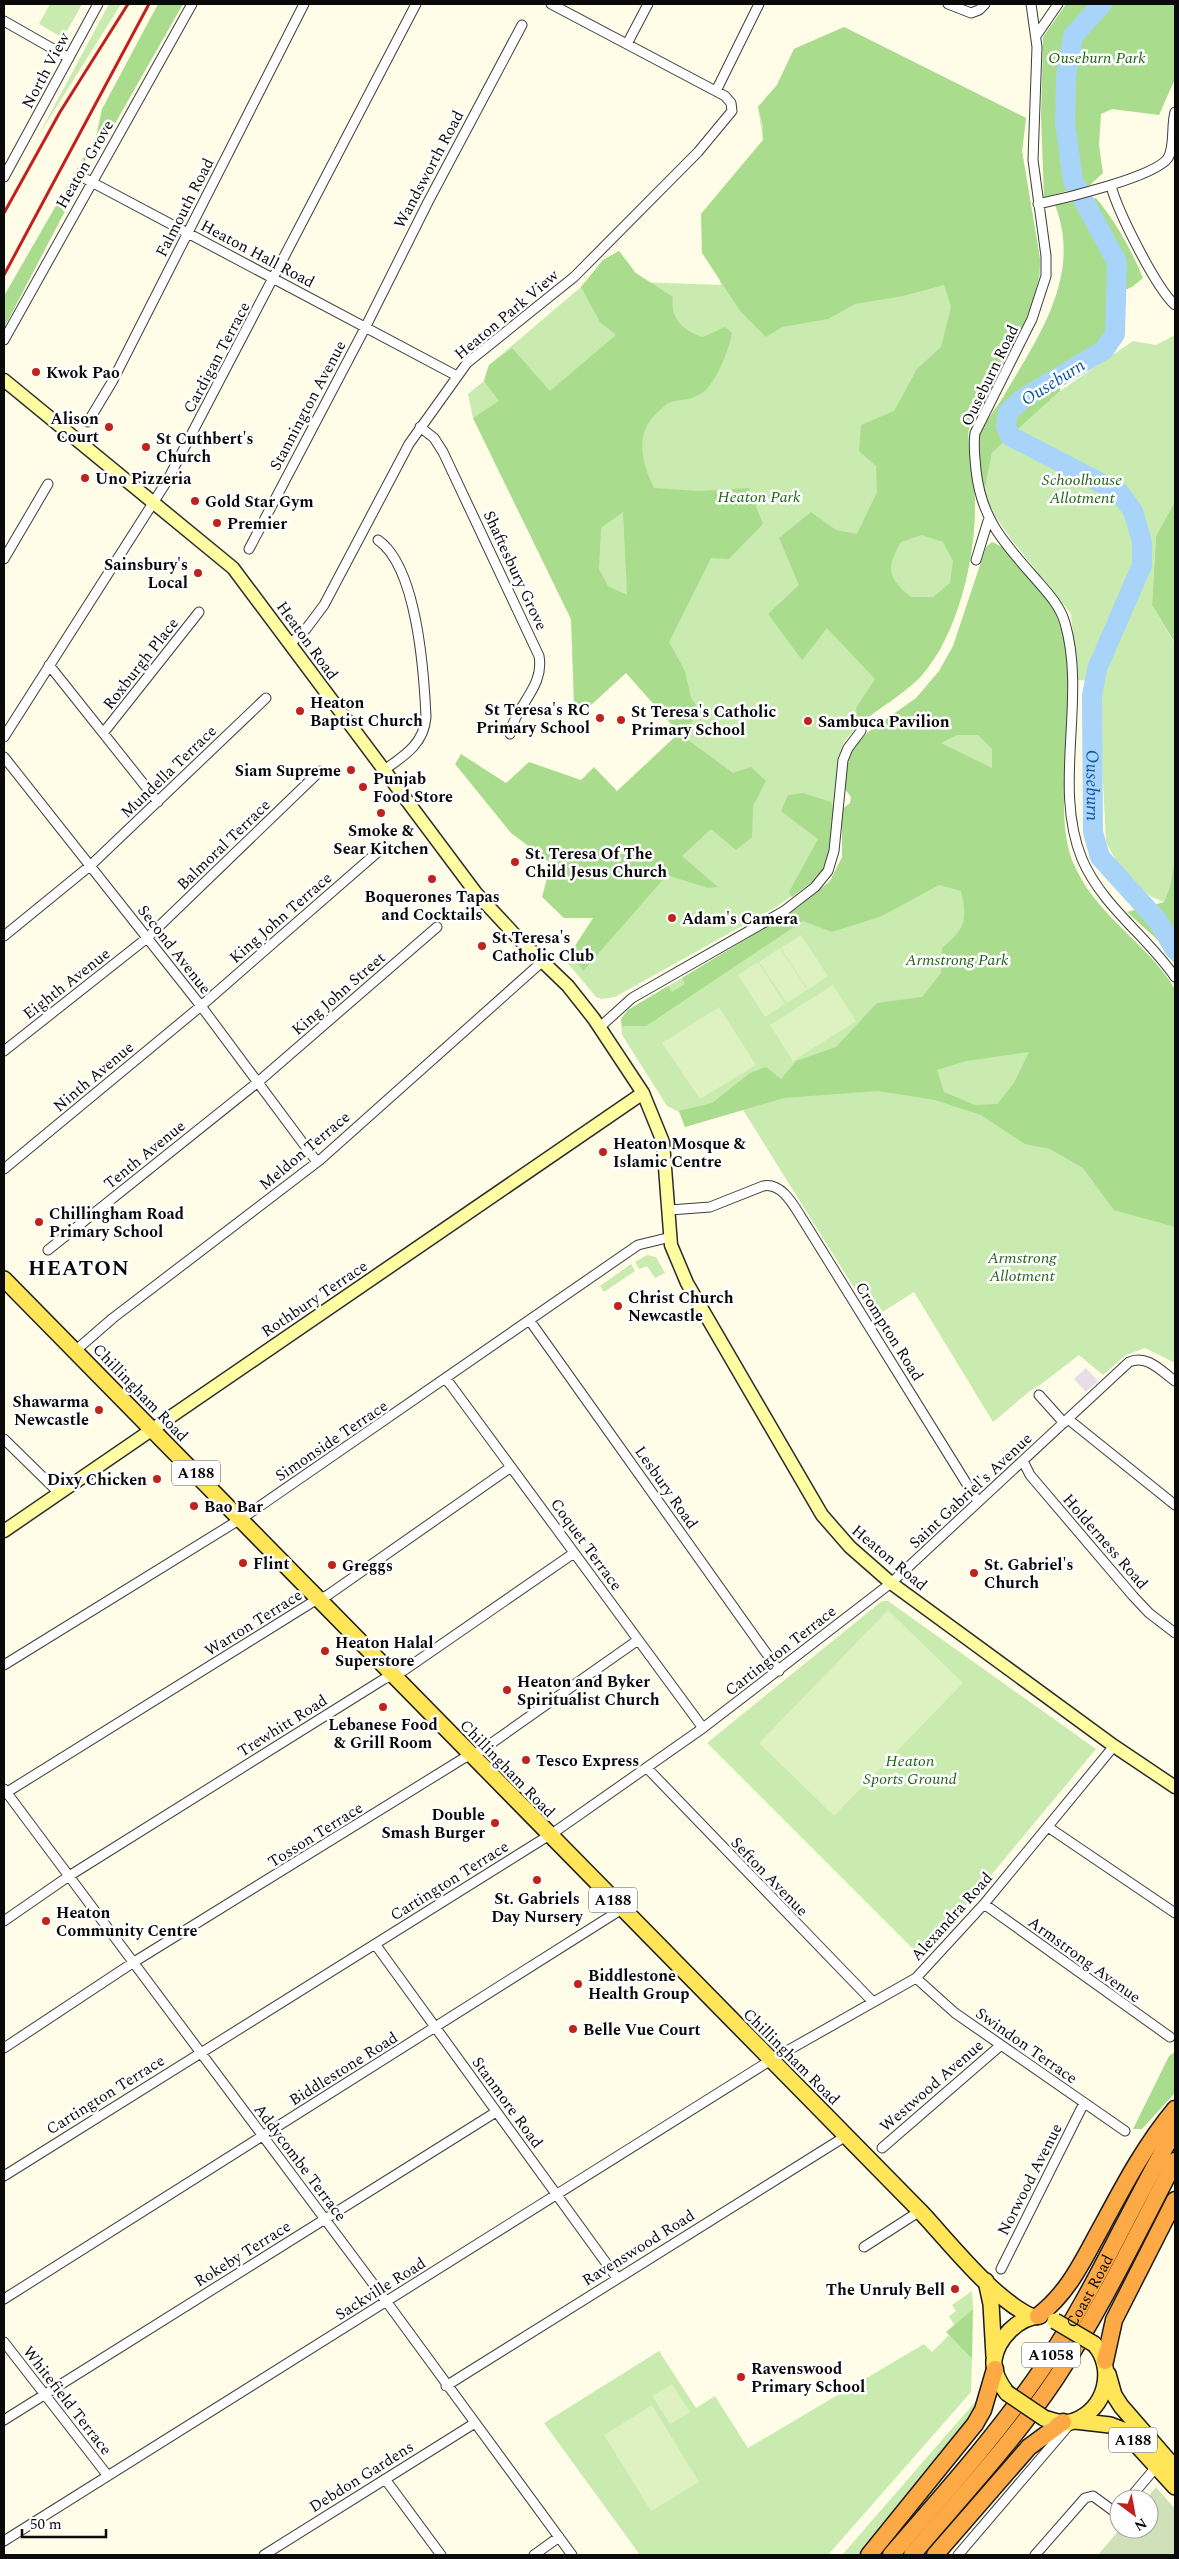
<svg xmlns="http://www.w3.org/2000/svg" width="1179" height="2559" viewBox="0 0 1179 2559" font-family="Spectral,serif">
<rect width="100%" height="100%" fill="#fffce7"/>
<path fill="#eaddea" d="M1086,1368L1098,1381L1086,1392L1074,1379Z"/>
<path fill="#c9ebaf" d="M50,4H82L63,38L39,24Z
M109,4H121L37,138Z
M844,27L1026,118L1022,151L1040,259V276L1016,342L1002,362L968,430L975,500L974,533L967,576L954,616L940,650L921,676L859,724L843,743L823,874L776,907L615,997L602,999L596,997L566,961L668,842L713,778L632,669L571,619L473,418L468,394L484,381L489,365L581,287L603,260L619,251L637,282L721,285L701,214L763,140L758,107L777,85L794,49Z
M1175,335V501L1156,536L1152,605L1175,644V857L1170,886L1164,902L1150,896L1122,872L1106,842L1098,681L1077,680L1071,614L1011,539L995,516L984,494L992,453L1060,391L1133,341L1156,345Z
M946,684L1063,848L1087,904L1175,1010V1363L1145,1348L1126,1355L1103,1375L1079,1355L1040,1385C1031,1388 1004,1414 993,1422L914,1292L873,1318L743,1110L685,1127L679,1112L667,1106L622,1035L621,1019L628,1010L837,886Z
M647,1255L656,1257L665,1273L655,1278L647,1266L639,1269L635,1262Z
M631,1264L635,1271L604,1292L600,1286Z
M882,1601H888L1096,1749L922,1958L707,1743Z
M972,2291L973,2309L955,2327L949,2316L956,2311L952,2305Z
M949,2335L972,2359L971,2392L828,2555H640L544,2423L659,2351L696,2408L715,2396L748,2448L924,2344L932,2352Z
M982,2394L973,2419L862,2555H842Z"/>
<path fill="#aadc8e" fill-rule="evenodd" d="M158,4H183L112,129L91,159L102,109Z
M1066,4H1175V79L1159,115L1112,109L1101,114L1099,145L1103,173L1090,185L1044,197L1041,117L1043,37Z
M844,27L1026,118L1022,151L1040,259C1040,310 1004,358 982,402C978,410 971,420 969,429C965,441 975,484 975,500C976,556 959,633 922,675C907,692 877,710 859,724L856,708L875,679L827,628L802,660L768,614L799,585L779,538L811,512L836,530L857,534L877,492L876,466L859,451L861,425L894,411L917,369L941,347L951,307L944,285L903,296L855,304L828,319L782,327L766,337L740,311L702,253L701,214L763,140V126L758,107L777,85L794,49ZM922,535L943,542L953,561L950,583L933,597H911C887,577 886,569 901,542Z
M85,155L87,169L4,328V296Z
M1096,198C1116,222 1131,249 1143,278L1132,287L1108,297C1112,346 1099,346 1061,370L1060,391L992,453L984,494C983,481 977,447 979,436C982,426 997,407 1003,397C1037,339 1083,276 1055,205Z
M619,251L636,273L673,297C669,318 685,332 703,337L725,327L732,333C729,350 717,380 704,392C693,400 683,399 671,402C666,404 662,408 659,411C634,432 641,462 654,488L698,491L749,488L763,524L729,559L711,558L669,642L685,671L691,698L701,712L680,734L733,773L751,767L766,781L753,806L752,837L736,850L711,829L682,856L718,887L708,888L667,875L583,971L571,952L593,918H564L542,897L551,863L511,833L455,764L461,754L506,783L529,762L581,780L594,767L617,791L679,733L626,673L589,707L574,706L571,619L473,418L499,401L484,381L489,365L512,348L550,391L616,335L600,322L581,287L603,260ZM623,512L627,595L608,586L599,569L601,528Z
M1175,501V643L1152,605L1156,536Z
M992,542L1002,547C1016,563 1047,595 1055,612C1077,660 1066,733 1064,785C1064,810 1063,835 1072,860C1093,914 1147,942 1175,989V1227L1114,1210L1083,1168L1050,1149L1025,1144L981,1115L935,1100L878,1091L784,1098L685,1127L679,1111L712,1103L750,1073L766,1067L781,1079L796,1061L836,1047L877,1003L922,997L941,973L942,948C965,929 968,920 961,891L939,885L882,916L832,932L803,921L646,1026H622L621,1019L628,1010L668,986L672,992L685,984L682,978L797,908L830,881L842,857V809L850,803L851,797L844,788L846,761L852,750L868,732L916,698L939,671L953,646L986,547ZM957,735H978L992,749V768L941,743ZM1029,1052L1014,1083L997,1104L975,1105L944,1092L937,1070L966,1061Z
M803,793L831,802L833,808L830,853L823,874L792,897L789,892L818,839L781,811L788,795Z
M1175,857V965L1161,943L1127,912L1164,902L1170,886Z
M1175,2052V2093L1142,2129H1133L1169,2056Z
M973,2309L972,2359L946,2332Z"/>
<path fill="#d0e0b8" d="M1156,2487L1175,2509V2555H1098L1120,2529H1149V2499H1146Z"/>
<path fill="#ddf1c1" d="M801,935L828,976L808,990L781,948Z
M780,948L807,990L787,1003L759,962Z
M758,962L785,1004L765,1017L738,975Z
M833,985L856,1021L793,1061L770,1025Z
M719,1007L756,1065L700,1099L662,1043Z
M888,1610L963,1683L834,1816L759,1743Z
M672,2384L690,2412L670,2424L652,2396Z
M652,2405L699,2482L651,2511L604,2435Z"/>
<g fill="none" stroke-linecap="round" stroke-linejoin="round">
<path stroke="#a8d4fa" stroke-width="20" id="s1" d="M1102,4L1073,36L1066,77L1065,122L1073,181L1117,262L1115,334L1104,350L1025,397L1008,412L1006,426L1010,436L1120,493L1133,511L1142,542V565L1097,669L1092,696L1093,832L1100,857L1158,921L1175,950"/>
<g stroke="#3d3d3d" stroke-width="11">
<path id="street" d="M948,4L971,13L979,10L985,4
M1031,4L1037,47L1033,160L1046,256V276L1032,319L975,433C973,445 975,458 976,470C981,518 1003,542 1034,577C1046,591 1060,605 1065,623C1087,699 1052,786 1082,859C1102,906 1147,936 1175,977
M4,21L69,58
M1036,36L1058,4
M627,44L648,4
M716,91L759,4
M4,177L98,4
M84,178L457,376
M1111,186C1118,212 1156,288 1175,305
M1038,204C1062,199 1155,177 1168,158C1175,146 1171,126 1175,112
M4,340L192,4
M88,422L112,382L304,4
M420,427L434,438L443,452L539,656C545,687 515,706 510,734
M378,540C417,567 424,672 426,717C424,744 404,756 384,770
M249,549L365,328L428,202L522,25
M4,559L48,484
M976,560L988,521
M291,643L306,629L324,605L409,444L467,363L574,277L698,152L732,111L731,103L725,96L551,4
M49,665L158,802
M104,732L199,612
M4,737L167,481L416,4
M4,757L201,1006L317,1162
M4,936L91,865L266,698
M600,1027L632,998L784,911L815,887L828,871L834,851L843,760L848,748L861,731
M4,1051L147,938L320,771
M4,1169L201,1006L380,850
M670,1210L710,1207L763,1186C782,1182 794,1206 803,1220L978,1502
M48,1250L258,1082L437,927
M530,1321L779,1671
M75,1351L113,1318L320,1160L543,961
M445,1379L450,1384L703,1728
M1039,1395L1064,1423
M1068,1419L1175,1505
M4,1439L59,1493
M1023,1461L1030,1475L1133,1596L1149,1613L1175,1633
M4,1665L247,1515L638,1245L671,1237
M647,1768L873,2002
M4,1789L386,2301L572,2555
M4,1794L311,1603L328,1595L511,1467
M1048,1827L1175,1913
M984,1904L1170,2037
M4,1921L69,1876L384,1679L403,1671L574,1553
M375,1944L617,2278
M916,1978L955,2013L1125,2131
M4,2048L134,1962L464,1758L479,1752L638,1640
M882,2148L1001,2045
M4,2176L556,1831L703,1728L891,1583L1129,1362C1147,1354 1161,1371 1175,1381
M864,2247L920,2211
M1001,2269L1084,2103
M4,2299L622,1909
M4,2342L108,2476
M446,2386L846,2136
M4,2420L496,2112
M385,2479L441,2555
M1129,2499L1157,2466
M4,2541L771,2060L916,1978L984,1904L1114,1746
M264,2555L475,2423
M534,2555L559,2537
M958,2555L1070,2424
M1035,2555L1085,2498L1093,2496L1112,2510L1119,2509"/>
</g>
<g stroke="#2c2c2c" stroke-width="15">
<path id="secondary" d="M4,380L233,568L476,893L516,936L568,986L594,1019L643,1093L663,1142L671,1245L687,1283L822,1515L850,1547L891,1583L1114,1746L1175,1787
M4,1531L643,1093"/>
</g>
<g stroke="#1b1b1b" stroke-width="18">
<path id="primary" d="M4,1279L920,2211C950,2243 994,2300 1033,2317
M986,2281L991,2304L994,2356
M1108,2374L1114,2395L1121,2406L1175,2468
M1007,2393C1000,2384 993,2372 994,2360C997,2339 1018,2317 1040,2316
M1044,2418C1053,2421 1064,2425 1074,2421C1106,2410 1116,2368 1094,2344
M1075,2421L1110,2425L1123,2430L1175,2487"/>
</g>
<g stroke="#1b1b1b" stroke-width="19">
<g id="highway">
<path d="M1038,2316C1070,2291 1083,2260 1102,2226C1124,2185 1145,2145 1175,2109"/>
<path d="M1105,2361L1114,2320L1175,2200"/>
<path d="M869,2555L975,2424L983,2410L995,2369"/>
<path id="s2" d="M891,2555C943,2495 997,2435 1042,2369C1093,2294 1129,2209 1175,2130"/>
<path d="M912,2555C961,2497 1014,2441 1056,2378C1101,2309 1137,2234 1175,2161"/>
<path d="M935,2555L1029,2447L1063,2422"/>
</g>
</g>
<use href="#street" stroke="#fff" stroke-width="9"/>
<use href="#secondary" stroke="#fffda2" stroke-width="12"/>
<use href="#primary" stroke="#ffe557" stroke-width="15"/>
<use href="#highway" stroke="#fdaa46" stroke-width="16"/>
<path stroke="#c0221c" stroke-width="3" d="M4,213L60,112L128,4
M4,275L149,4"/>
<g stroke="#1b1b1b" stroke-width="18" stroke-linecap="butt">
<path id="primary-bridge" d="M1055,2321L1094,2344
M1007,2393L1044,2418"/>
</g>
<use href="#primary-bridge" stroke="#ffe557" stroke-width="15"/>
</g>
<g fill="#c0221c" stroke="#fff" stroke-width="2">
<circle cx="36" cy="372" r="5"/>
<circle cx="109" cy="427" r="5"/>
<circle cx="146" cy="447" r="5"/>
<circle cx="85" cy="478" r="5"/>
<circle cx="195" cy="501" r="5"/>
<circle cx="217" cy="523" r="5"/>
<circle cx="198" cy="573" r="5"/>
<circle cx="300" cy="711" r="5"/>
<circle cx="600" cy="718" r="5"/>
<circle cx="621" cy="720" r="5"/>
<circle cx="808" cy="721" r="5"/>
<circle cx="351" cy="770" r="5"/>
<circle cx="363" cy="787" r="5"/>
<circle cx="381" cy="813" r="5"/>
<circle cx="515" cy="862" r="5"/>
<circle cx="432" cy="879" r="5"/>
<circle cx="672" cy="918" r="5"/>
<circle cx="482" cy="946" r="5"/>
<circle cx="603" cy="1152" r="5"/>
<circle cx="39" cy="1222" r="5"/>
<circle cx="618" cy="1306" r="5"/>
<circle cx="99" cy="1410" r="5"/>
<circle cx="157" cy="1479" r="5"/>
<circle cx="194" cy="1506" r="5"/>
<circle cx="243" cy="1563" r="5"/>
<circle cx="332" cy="1565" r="5"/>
<circle cx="974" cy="1573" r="5"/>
<circle cx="325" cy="1651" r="5"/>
<circle cx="507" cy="1690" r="5"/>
<circle cx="383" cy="1707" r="5"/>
<circle cx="526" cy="1760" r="5"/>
<circle cx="495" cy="1823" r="5"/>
<circle cx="537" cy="1880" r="5"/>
<circle cx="46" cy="1921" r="5"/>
<circle cx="578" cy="1984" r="5"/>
<circle cx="573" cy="2029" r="5"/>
<circle cx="955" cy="2289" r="5"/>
<circle cx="741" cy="2377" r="5"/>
</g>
<g text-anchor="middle" stroke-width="5" stroke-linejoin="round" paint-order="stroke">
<g fill="#fff" stroke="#545454" stroke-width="1">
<rect x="172" y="1460.5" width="48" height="25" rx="4"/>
<rect x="589" y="1887.5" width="48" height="25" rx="4"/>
<rect x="1022" y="2342.5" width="58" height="25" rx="4"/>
<rect x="1109" y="2427.5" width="48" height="25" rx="4"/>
</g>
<g font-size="15" font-weight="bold" fill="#0a0a0a">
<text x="196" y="1478">A188</text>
<text x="613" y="1905">A188</text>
<text x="1051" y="2360">A1058</text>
<text x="1133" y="2445">A188</text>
</g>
<g font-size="16" font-style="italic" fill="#216418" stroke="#fff">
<text x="1097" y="63">Ouseburn Park</text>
<text x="1082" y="485">Schoolhouse<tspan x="1082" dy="18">Allotment</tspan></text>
<text x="759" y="502">Heaton Park</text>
<text x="957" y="965">Armstrong Park</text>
<text x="1022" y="1263">Armstrong<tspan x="1022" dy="18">Allotment</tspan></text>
<text x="910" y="1766">Heaton<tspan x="910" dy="18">Sports Ground</tspan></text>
</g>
<g font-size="16" fill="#0a0a0a" stroke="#fff">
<text transform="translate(45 70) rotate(-62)" y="6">North View</text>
<text transform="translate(84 164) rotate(-60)" y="6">Heaton Grove</text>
<text transform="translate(428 169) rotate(-62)" y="6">Wandsworth Road</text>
<text transform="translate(184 207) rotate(-63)" y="6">Falmouth Road</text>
<text transform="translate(258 253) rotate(28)" y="6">Heaton Hall Road</text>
<text transform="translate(506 314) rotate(-40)" y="6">Heaton Park View</text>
<text transform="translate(216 357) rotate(-62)" y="6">Cardigan Terrace</text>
<text transform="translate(989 375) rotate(-64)" y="6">Ouseburn Road</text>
<text transform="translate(307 405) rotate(-62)" y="6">Stannington Avenue</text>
<text transform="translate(516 570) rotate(65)" y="6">Shaftesbury Grove</text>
<text transform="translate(308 640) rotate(54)" y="6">Heaton Road</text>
<text transform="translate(140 663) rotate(-52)" y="6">Roxburgh Place</text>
<text transform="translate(168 771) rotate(-44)" y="6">Mundella Terrace</text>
<text transform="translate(223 844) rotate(-44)" y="6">Balmoral Terrace</text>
<text transform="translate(280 917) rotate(-41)" y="6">King John Terrace</text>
<text transform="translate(175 949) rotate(52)" y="6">Second Avenue</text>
<text transform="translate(66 983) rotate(-38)" y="6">Eighth Avenue</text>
<text transform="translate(338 993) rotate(-41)" y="6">King John Street</text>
<text transform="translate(93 1076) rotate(-40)" y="6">Ninth Avenue</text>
<text transform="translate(304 1150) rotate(-40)" y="6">Meldon Terrace</text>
<text transform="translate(144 1154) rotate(-39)" y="6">Tenth Avenue</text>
<text transform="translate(314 1298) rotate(-34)" y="6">Rothbury Terrace</text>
<text transform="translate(890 1331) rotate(58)" y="6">Crompton Road</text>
<text transform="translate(141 1392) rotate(46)" y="6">Chillingham Road</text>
<text transform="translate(331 1440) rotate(-34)" y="6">Simonside Terrace</text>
<text transform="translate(667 1487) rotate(55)" y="6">Lesbury Road</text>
<text transform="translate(970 1490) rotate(-43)" y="6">Saint Gabriel's Avenue</text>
<text transform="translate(1106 1541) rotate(49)" y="6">Holderness Road</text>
<text transform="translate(587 1544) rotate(54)" y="6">Coquet Terrace</text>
<text transform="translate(890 1557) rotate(40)" y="6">Heaton Road</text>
<text transform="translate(253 1622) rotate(-32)" y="6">Warton Terrace</text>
<text transform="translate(780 1650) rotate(-38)" y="6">Cartington Terrace</text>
<text transform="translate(282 1725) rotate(-32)" y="6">Trewhitt Road</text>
<text transform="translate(508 1768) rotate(46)" y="6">Chillingham Road</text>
<text transform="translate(315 1834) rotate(-32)" y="6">Tosson Terrace</text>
<text transform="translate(770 1876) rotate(46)" y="6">Sefton Avenue</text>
<text transform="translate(449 1880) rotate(-32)" y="6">Cartington Terrace</text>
<text transform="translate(951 1916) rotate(-48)" y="6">Alexandra Road</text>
<text transform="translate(1085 1959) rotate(36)" y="6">Armstrong Avenue</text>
<text transform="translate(1027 2045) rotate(35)" y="6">Swindon Terrace</text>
<text transform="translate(792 2056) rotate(45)" y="6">Chillingham Road</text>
<text transform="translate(343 2068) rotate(-32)" y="6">Biddlestone Road</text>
<text transform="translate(931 2085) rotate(-41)" y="6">Westwood Avenue</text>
<text transform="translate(105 2094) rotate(-32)" y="6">Cartington Terrace</text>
<text transform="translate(508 2102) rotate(54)" y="6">Stanmore Road</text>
<text transform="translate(301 2162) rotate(53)" y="6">Addycombe Terrace</text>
<text transform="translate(1029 2179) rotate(-63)" y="6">Norwood Avenue</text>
<text transform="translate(638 2247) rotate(-32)" y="6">Ravenswood Road</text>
<text transform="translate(242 2253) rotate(-32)" y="6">Rokeby Terrace</text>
<text transform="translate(380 2288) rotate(-32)" y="6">Sackville Road</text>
<text dy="6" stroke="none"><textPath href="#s2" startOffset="331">Coast Road</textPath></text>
<text transform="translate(68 2400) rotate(52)" y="6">Whitefield Terrace</text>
<text transform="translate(361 2476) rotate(-32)" y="6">Debdon Gardens</text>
</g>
<g font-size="16" font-weight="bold" fill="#0a0a0a" stroke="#fff" text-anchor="start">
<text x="46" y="378">Kwok Pao</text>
<text x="99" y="424" text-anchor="end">Alison<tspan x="99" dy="18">Court</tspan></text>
<text x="156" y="444">St Cuthbert's<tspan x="156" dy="18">Church</tspan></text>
<text x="95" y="484">Uno Pizzeria</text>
<text x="205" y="507">Gold Star Gym</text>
<text x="227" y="529">Premier</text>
<text x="188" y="570" text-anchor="end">Sainsbury's<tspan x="188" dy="18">Local</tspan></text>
<text x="310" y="708">Heaton<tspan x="310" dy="18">Baptist Church</tspan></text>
<text x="590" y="715" text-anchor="end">St Teresa's RC<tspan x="590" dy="18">Primary School</tspan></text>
<text x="631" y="717">St Teresa's Catholic<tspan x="631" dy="18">Primary School</tspan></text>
<text x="818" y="727">Sambuca Pavilion</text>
<text x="341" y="776" text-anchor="end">Siam Supreme</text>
<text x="373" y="784">Punjab<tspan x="373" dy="18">Food Store</tspan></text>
<text x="381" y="836" text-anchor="middle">Smoke &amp;<tspan x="381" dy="18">Sear Kitchen</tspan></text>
<text x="525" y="859">St. Teresa Of The<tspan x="525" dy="18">Child Jesus Church</tspan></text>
<text x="432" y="902" text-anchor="middle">Boquerones Tapas<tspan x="432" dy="18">and Cocktails</tspan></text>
<text x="682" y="924">Adam's Camera</text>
<text x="492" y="943">St Teresa's<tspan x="492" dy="18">Catholic Club</tspan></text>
<text x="613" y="1149">Heaton Mosque &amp;<tspan x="613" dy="18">Islamic Centre</tspan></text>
<text x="49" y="1219">Chillingham Road<tspan x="49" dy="18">Primary School</tspan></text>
<text x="628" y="1303">Christ Church<tspan x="628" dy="18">Newcastle</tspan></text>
<text x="89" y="1407" text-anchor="end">Shawarma<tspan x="89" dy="18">Newcastle</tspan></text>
<text x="147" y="1485" text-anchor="end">Dixy Chicken</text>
<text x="204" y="1512">Bao Bar</text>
<text x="253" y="1569">Flint</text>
<text x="984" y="1570">St. Gabriel's<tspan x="984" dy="18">Church</tspan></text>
<text x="342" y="1571">Greggs</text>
<text x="335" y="1648">Heaton Halal<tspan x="335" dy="18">Superstore</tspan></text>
<text x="517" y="1687">Heaton and Byker<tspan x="517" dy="18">Spiritualist Church</tspan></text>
<text x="383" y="1730" text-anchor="middle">Lebanese Food<tspan x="383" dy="18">&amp; Grill Room</tspan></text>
<text x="536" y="1766">Tesco Express</text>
<text x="485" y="1820" text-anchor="end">Double<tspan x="485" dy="18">Smash Burger</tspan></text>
<text x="537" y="1904" text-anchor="middle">St. Gabriels<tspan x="537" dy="18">Day Nursery</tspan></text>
<text x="56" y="1918">Heaton<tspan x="56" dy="18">Community Centre</tspan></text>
<text x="588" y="1981">Biddlestone<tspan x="588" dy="18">Health Group</tspan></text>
<text x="583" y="2035">Belle Vue Court</text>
<text x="945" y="2295" text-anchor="end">The Unruly Bell</text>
<text x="751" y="2374">Ravenswood<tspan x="751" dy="18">Primary School</tspan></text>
</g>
<g font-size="18" font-style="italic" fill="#0e54a1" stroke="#fff">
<text transform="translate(1053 382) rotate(-32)" y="6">Ouseburn</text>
<text dy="6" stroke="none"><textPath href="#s1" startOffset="944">Ouseburn</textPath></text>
</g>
<g font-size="21" font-weight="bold" letter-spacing="1" fill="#0a0a0a" stroke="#fff">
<text x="79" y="1275">HEATON</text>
</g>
</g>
<rect width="1179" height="2559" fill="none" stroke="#0a0a0a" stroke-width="10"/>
<g transform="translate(1134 2514) rotate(148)"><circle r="24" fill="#ffffff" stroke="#9d9d9d"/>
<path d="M0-4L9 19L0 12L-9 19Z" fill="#c0221c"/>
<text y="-8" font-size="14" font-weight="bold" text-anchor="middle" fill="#0a0a0a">N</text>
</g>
<path d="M22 2529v8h84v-8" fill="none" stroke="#0a0a0a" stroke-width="2.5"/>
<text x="30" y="2529" font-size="15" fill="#0a0a0a" stroke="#ffffff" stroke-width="4" paint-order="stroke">50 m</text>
</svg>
